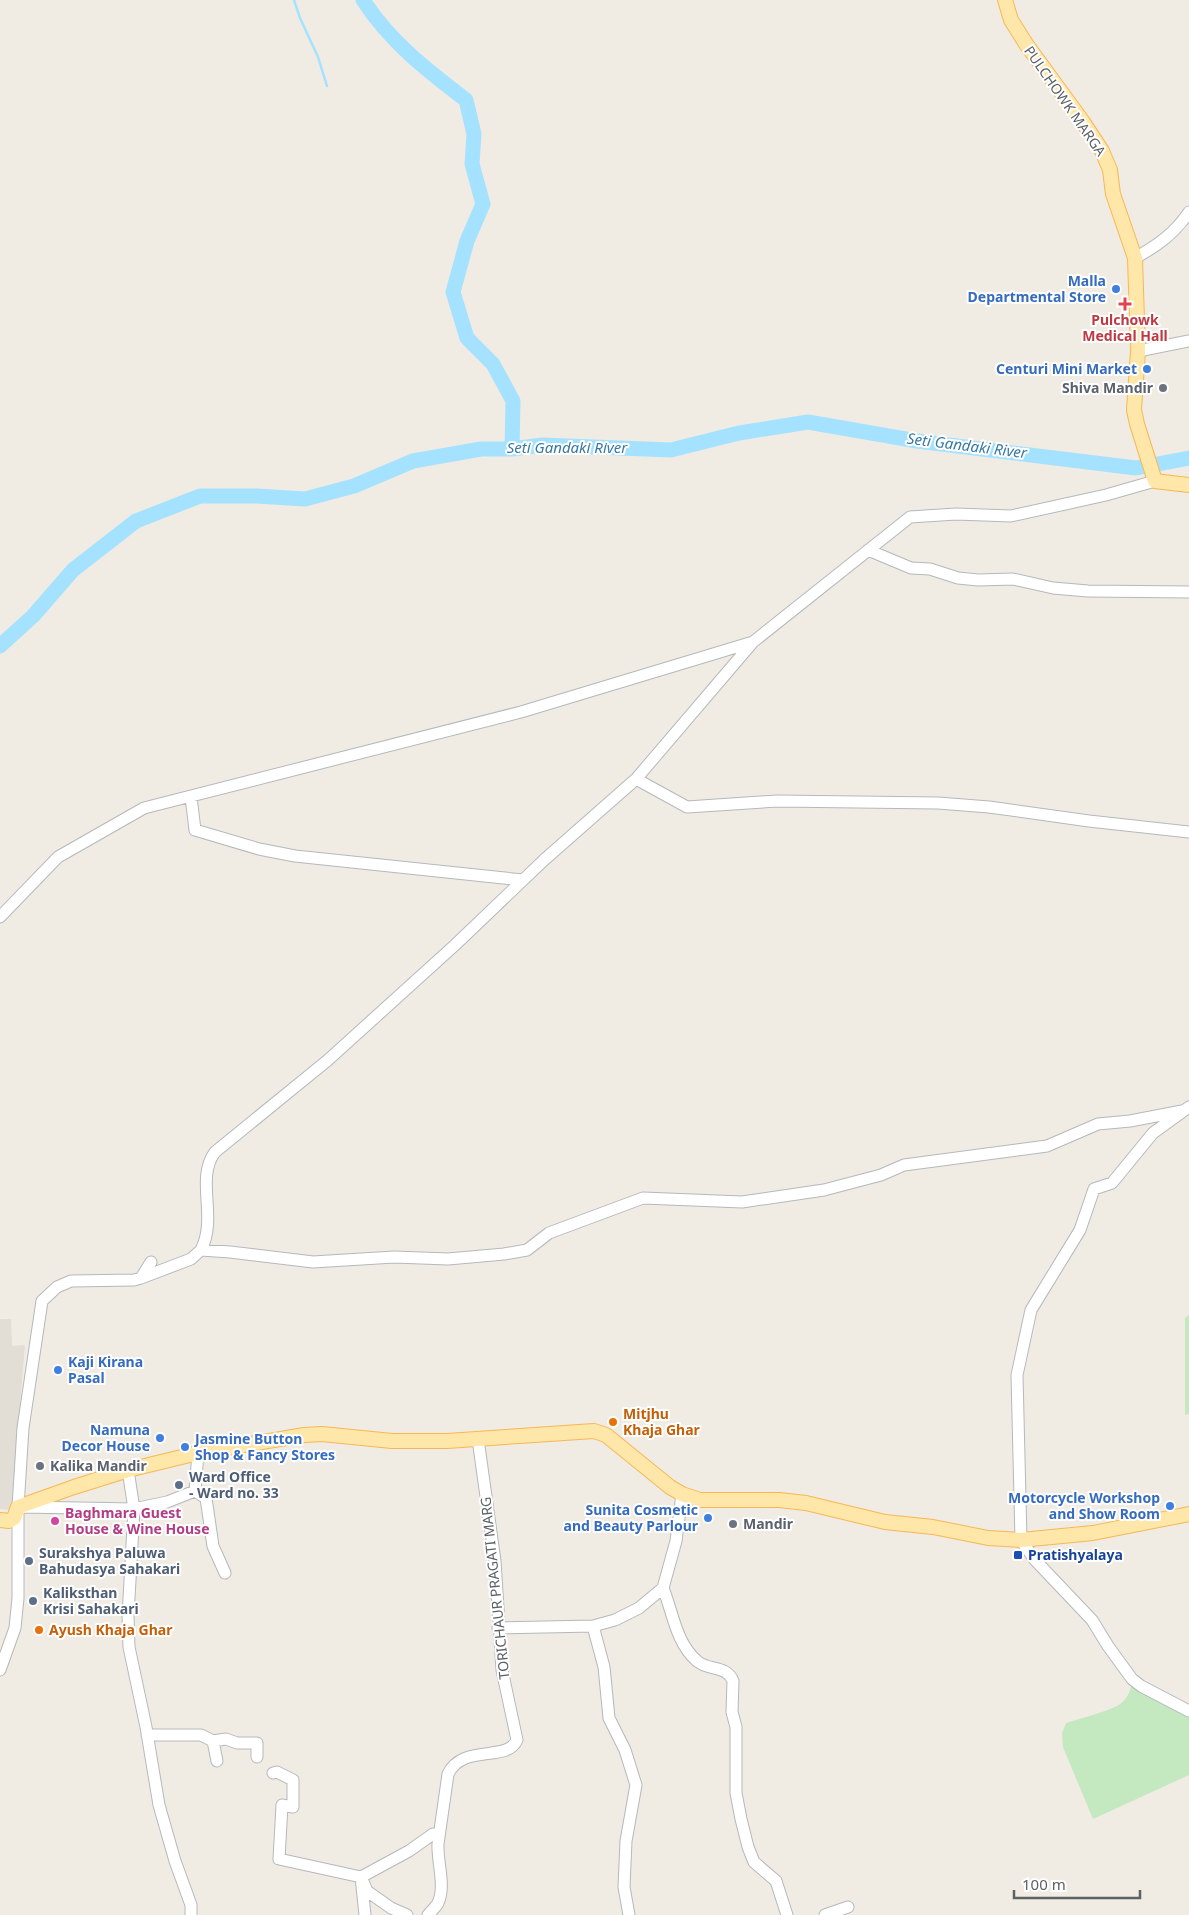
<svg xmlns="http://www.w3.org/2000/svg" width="1189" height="1915" viewBox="0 0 1189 1915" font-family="'Noto Sans',sans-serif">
<rect width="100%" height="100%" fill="#f0ece4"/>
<path fill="#e2ddd5" d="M0,1319H11L12,1346L25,1345L11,1510L0,1509Z"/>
<path fill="#c4e8c0" d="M1189,1315V1414L1185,1415V1318Z
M1132,1679L1189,1711V1775L1093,1819L1063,1747L1062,1733L1066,1723C1076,1720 1086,1717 1096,1714C1117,1707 1130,1704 1132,1679Z"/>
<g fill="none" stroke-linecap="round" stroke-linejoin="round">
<path stroke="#a5e2ff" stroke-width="2.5" d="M294,0L300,18L318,57L327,86"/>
<path stroke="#a5e2ff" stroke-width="15" d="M363,0C390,42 428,71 466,100L474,134L472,164L483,204L467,241L453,292L467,338L493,364L513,401L512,449
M0,646L33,616L73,570L136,521L200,496H257L305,499L354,486L413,461L481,449H512L542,445L671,450L739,433L808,422L917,441L1136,468L1189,458"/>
<g stroke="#b5b8bc" stroke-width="13">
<path id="minor" d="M1135,258C1157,246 1175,233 1189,212
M1138,351L1189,341
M868,550L911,568L930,569L958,578L978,580L1013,579L1053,588L1088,591L1189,592
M636,779L687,807L777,801L938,803L989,807L1089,821L1189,832
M191,797L195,830L259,849L295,856L523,880
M0,917L58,857L144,808L521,712L753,642
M1189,1107L1153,1133L1112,1183L1094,1189L1080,1230L1031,1310L1017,1375L1021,1540L1035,1560L1092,1620L1108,1646L1132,1679L1141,1686L1189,1711
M201,1250C218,1217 195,1179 215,1152L328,1060L455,945L544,860L636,779L753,642L910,517L956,514L1011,516L1106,495L1155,481
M141,1278L191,1259L201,1250L230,1252L313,1262L394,1257L448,1259L504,1254L527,1250L549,1233L643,1198L742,1202L824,1190L881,1175L904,1165L1047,1146L1098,1124L1130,1121L1182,1111
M128,1470L134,1509L128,1616L129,1647L146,1727L159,1805L175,1861L191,1905V1915
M195,1491L206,1498L213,1546L225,1573
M22,1507L134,1509L167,1502L195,1491L198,1453
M663,1588C673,1613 676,1643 697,1661C708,1671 727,1665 733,1681L732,1712L736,1727V1793L741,1819L748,1847L754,1862L776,1881L787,1915
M498,1628L593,1626
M0,1670L15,1628L18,1598V1507L23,1428L42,1301L57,1287L71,1281L134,1280L141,1278L151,1262
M147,1735H201L213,1741L226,1739L237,1743H257V1757
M213,1741L217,1761
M273,1773L277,1772L293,1780V1807L282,1805L279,1859L361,1877L367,1891L391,1908L407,1915
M365,1915L361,1877L409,1851L433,1834L439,1838
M428,1915C431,1911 436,1907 438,1903C446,1886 437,1862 438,1844L448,1774C463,1743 507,1763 517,1740L502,1670L495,1561L478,1439
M629,1915L624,1887L626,1841L636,1785L625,1750L609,1718L604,1667L593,1626L615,1620L639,1608L663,1588L676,1541L682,1494
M825,1915L848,1907"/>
</g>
<g stroke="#f8b754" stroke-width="16">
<path id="major" d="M1005,0L1011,20L1026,44L1083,122L1102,151L1110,170L1113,194L1135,258L1138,351L1134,410L1137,424L1155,481L1189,485
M0,1520L9,1521L14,1518L18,1507L74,1487L128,1470L198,1453L304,1435L322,1434L392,1441H447L594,1431L606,1435L670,1487L682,1494L700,1500H779L806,1503L885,1522L933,1527L988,1538L1021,1540L1093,1533L1189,1514"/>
</g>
<use href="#minor" stroke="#fff" stroke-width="11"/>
<use href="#major" stroke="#ffe7aa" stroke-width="14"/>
</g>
<g fill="#3f7fe0" stroke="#fff" stroke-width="2">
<circle cx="1116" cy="289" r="5"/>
<circle cx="1147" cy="369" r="5"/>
<circle cx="58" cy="1370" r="5"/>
<circle cx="160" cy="1438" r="5"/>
<circle cx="185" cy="1447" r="5"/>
<circle cx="1170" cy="1506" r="5"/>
<circle cx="708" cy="1518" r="5"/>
</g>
<path fill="#e0444e" stroke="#fff" stroke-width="2" d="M1122.5 296.5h5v5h5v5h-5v5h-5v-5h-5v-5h5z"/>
<g fill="#6b7280" stroke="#fff" stroke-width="2">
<circle cx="1163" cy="388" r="5"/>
<circle cx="40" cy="1466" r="5"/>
<circle cx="733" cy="1524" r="5"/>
</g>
<g fill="#e8710a" stroke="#fff" stroke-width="2">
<circle cx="613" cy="1422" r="5"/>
<circle cx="39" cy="1630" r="5"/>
</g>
<g fill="#5c6f8a" stroke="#fff" stroke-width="2">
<circle cx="179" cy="1485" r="5"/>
<circle cx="29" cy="1561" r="5"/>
<circle cx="33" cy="1601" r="5"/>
</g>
<circle fill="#d1479c" stroke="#fff" stroke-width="2" cx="55" cy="1521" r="5"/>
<rect fill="#1a4fb4" stroke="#fff" stroke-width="2" x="1013" y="1550" width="10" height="10" rx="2.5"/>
<g text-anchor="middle" stroke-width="4" stroke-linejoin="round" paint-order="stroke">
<g font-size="14" fill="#5c6166" stroke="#fff">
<text transform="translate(1065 101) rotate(55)" y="5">PULCHOWK MARGA</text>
<text transform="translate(495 1588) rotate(-96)" y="5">TORICHAUR PRAGATI MARG</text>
</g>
<g font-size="14" font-weight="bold" fill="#366cbe" stroke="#fff" text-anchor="end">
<text x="1106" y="286">Malla<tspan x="1106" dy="16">Departmental Store</tspan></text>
<text x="1137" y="374">Centuri Mini Market</text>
<text x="68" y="1367" text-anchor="start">Kaji Kirana<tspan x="68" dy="16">Pasal</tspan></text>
<text x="150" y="1435">Namuna<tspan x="150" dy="16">Decor House</tspan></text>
<text x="195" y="1444" text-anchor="start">Jasmine Button<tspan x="195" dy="16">Shop &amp; Fancy Stores</tspan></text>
<text x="1160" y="1503">Motorcycle Workshop<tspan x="1160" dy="16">and Show Room</tspan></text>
<text x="698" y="1515">Sunita Cosmetic<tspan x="698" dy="16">and Beauty Parlour</tspan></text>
</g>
<g font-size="14" font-weight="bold" fill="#be3a42" stroke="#fff">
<text x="1125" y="325">Pulchowk<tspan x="1125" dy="16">Medical Hall</tspan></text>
</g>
<g font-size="14" font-weight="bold" fill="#5b616d" stroke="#fff" text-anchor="start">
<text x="1153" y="393" text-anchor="end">Shiva Mandir</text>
<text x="50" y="1471">Kalika Mandir</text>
<text x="743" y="1529">Mandir</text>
</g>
<g font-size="14" font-weight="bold" fill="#c56008" stroke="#fff" text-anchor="start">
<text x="623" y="1419">Mitjhu<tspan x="623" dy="16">Khaja Ghar</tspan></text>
<text x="49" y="1635">Ayush Khaja Ghar</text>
</g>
<g font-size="14" font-weight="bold" fill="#4e5e75" stroke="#fff" text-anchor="start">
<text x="189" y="1482">Ward Office<tspan x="189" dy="16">- Ward no. 33</tspan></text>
<text x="39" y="1558">Surakshya Paluwa<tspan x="39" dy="16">Bahudasya Sahakari</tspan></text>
<text x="43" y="1598">Kaliksthan<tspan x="43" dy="16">Krisi Sahakari</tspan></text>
</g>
<g font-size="14" font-weight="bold" fill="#b23c85" stroke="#fff" text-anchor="start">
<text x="65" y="1518">Baghmara Guest<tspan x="65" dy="16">House &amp; Wine House</tspan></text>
</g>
<g font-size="14" font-weight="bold" fill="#164399" stroke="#fff" text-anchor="start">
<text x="1028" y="1560">Pratishyalaya</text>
</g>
<g font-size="15" font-style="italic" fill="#3779a4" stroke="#fff">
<text transform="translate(967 446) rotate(7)" y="5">Seti Gandaki River</text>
<text x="567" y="453">Seti Gandaki River</text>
</g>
</g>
<path d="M1014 1890v8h126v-8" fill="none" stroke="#5c6166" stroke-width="2.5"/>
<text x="1022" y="1890" font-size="15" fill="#5c6166" stroke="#ffffff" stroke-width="4" paint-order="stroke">100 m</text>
</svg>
